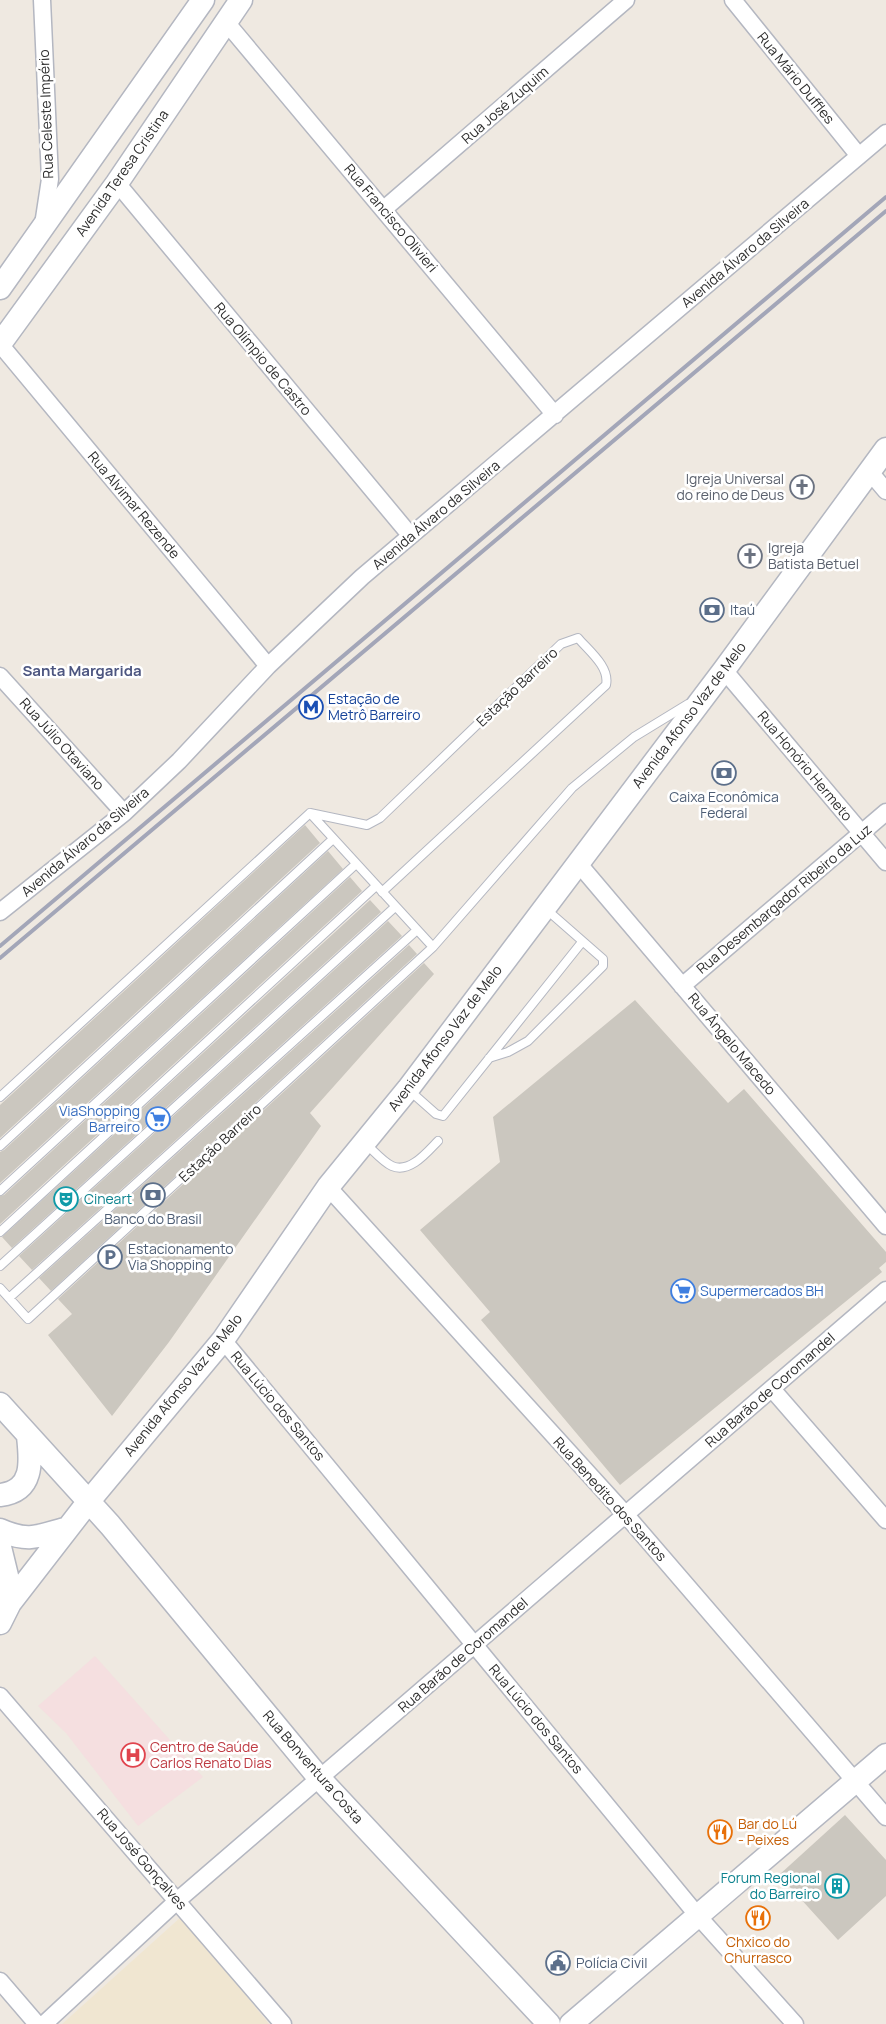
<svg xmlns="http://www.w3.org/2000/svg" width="886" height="2024" viewBox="0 0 886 2024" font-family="Manrope,sans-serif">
<rect width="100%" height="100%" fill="#efe9e1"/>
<path fill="#f0e6d1" d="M182,1916L269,2024H62Z"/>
<path fill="#f5dfe0" d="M95,1656L203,1777L138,1826L66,1733L38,1706Z"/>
<path fill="#cbc7bf" d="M305,825L320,843L0,1138V1105Z
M328,851L343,869L0,1183V1152L4,1150Z
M350,877L362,891L0,1224V1196L4,1195Z
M370,900L381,912L12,1248L2,1237Z
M388,921L402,936L32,1270L19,1256Z
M409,945L417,954L51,1291L39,1278Z
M424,963L434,974L310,1113L321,1126L169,1342L112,1416L48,1335L72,1314L58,1299Z
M635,1000L728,1103L744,1089L886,1252V1262L879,1268L882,1272L620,1485L481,1320L490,1312L420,1230L500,1162L493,1117Z
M845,1815L886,1860V1896L838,1940L779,1875Z"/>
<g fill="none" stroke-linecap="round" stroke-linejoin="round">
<g stroke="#b4b7c1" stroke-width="10">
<path id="lane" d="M310,813L367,825L380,818L561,644L578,638C589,651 610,667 606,685L382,892
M310,813L433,947
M489,1058L508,1052L528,1041L603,966V959L547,910
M410,1091L436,1114L443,1116L582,942
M0,1097L310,813
M365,1143C373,1150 383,1162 392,1166C410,1174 428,1151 438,1141
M0,1146L333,839
M0,1191L356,864
M0,1232L376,886
M0,1266L395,907
M0,1288L28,1319L433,947L572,788L634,737L688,704
M9,1298L417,930"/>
</g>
<g stroke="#b4b7c1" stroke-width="19">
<path id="street" d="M42,0L50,179L43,225
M733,0L859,156
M226,22L555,415
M117,183L410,535
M384,209L626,0
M0,344L268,666
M870,472L886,491
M724,670L886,862
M0,676L124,813
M578,863L886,1226
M0,912L124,813L179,761L268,666L362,577L886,133
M682,986L886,812
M328,1187L625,1514L886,1817
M223,1340L698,1916L795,2024
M772,1389L886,1520
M0,1696L283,2024
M0,1981L37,2024
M44,2024L178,1900L886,1290"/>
</g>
<g stroke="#b4b7c1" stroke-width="25">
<path id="secondary" d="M0,288L203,0
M0,344L117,183L241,0
M0,1404L110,1525L320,1779L549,2024
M0,1495C34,1491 31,1462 28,1436
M0,1530C29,1543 39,1536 68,1528
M0,1547L9,1584L10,1603
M0,1623L10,1603L89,1501L223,1340L328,1187L408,1089L724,670L886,449
M571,2024L886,1755"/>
</g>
<use href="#lane" stroke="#fff" stroke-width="8"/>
<use href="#street" stroke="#fff" stroke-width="16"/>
<use href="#secondary" stroke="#fff" stroke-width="22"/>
<path stroke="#a3a6b8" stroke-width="4" d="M0,946L886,197
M0,958L886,211"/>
</g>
<defs>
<g id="church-ring" transform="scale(1.25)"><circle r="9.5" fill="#fff" stroke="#6b7280" stroke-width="1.5"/><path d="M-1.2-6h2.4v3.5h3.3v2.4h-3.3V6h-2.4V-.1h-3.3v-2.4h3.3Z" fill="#6b7280"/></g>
<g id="bank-ring" transform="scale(1.25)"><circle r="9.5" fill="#fff" stroke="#5c6f8a" stroke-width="1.5"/><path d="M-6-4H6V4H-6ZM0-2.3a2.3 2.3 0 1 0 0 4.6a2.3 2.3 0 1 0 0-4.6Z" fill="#5c6f8a"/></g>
<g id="metro-ring" transform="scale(1.25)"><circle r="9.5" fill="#fff" stroke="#1a4fb4" stroke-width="1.5"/><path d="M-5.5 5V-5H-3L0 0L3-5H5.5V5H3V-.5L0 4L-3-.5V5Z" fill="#1a4fb4"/></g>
<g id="supermarket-ring" transform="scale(1.25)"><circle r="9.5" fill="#fff" stroke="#3f7fe0" stroke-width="1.5"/><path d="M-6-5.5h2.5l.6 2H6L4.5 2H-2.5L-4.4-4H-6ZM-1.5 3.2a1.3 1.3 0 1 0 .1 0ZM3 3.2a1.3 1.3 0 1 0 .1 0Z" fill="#3f7fe0"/></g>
<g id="theatre-ring" transform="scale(1.25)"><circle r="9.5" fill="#fff" stroke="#0f9aa8" stroke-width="1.5"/><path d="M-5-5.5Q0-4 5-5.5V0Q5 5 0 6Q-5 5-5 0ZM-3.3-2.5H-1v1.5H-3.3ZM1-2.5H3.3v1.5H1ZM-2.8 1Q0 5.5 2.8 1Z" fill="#0f9aa8"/></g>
<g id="parking-ring" transform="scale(1.25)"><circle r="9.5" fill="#fff" stroke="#5c6f8a" stroke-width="1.5"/><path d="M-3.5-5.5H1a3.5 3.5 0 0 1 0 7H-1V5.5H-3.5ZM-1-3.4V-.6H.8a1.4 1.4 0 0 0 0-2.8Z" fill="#5c6f8a"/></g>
<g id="hospital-ring" transform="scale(1.25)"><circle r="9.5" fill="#fff" stroke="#e0444e" stroke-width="1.5"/><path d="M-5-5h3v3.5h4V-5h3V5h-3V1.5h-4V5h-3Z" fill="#e0444e"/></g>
<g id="restaurant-ring" transform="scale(1.25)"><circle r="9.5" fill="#fff" stroke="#e8710a" stroke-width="1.5"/><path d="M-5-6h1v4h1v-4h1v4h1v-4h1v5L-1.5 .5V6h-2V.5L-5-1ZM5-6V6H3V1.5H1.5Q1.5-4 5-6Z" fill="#e8710a"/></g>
<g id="building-ring" transform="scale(1.25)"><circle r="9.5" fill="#fff" stroke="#0f9aa8" stroke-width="1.5"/><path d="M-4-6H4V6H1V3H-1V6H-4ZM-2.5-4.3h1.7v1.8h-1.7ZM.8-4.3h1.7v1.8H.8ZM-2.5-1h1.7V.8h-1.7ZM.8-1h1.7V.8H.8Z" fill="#0f9aa8"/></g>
<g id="civic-ring" transform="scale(1.25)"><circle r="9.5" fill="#fff" stroke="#5c6f8a" stroke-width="1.5"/><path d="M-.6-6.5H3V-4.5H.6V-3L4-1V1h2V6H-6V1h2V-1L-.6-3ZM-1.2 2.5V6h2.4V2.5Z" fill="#5c6f8a"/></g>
</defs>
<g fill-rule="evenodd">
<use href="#church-ring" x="802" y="487"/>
<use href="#church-ring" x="750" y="556"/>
<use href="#bank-ring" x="712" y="610"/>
<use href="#metro-ring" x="311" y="707"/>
<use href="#bank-ring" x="724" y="773"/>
<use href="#supermarket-ring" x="158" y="1119"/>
<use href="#bank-ring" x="153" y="1195"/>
<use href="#theatre-ring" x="66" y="1199"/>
<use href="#parking-ring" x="110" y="1257"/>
<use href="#supermarket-ring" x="683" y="1291"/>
<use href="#hospital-ring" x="133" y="1755"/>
<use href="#restaurant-ring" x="720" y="1832"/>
<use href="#building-ring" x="837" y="1886"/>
<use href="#restaurant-ring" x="758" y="1918"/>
<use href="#civic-ring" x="558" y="1963"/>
</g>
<g text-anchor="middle" stroke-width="5" stroke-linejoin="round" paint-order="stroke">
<g font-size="14" fill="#2e2e2e" stroke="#fff">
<text transform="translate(796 78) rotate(51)" y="5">Rua Mário Duffles</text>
<text transform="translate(505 105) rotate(-41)" y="5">Rua José Zuquim</text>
<text transform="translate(46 114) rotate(-92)" y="5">Rua Celeste Império</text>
<text transform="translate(122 173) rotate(-55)" y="5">Avenida Teresa Cristina</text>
<text transform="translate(391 218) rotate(50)" y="5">Rua Francisco Olivieri</text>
<text transform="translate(745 253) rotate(-40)" y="5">Avenida Álvaro da Silveira</text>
<text transform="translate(263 359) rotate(50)" y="5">Rua Olímpio de Castro</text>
<text transform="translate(134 505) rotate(50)" y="5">Rua Alvimar Rezende</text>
<text transform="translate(436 515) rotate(-40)" y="5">Avenida Álvaro da Silveira</text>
<text transform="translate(517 687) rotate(-44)" y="5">Estação Barreiro</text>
<text transform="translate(689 715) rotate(-53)" y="5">Avenida Afonso Vaz de Melo</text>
<text transform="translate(62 744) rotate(48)" y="5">Rua Júlio Otaviano</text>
<text transform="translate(805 766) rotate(50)" y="5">Rua Honório Hermeto</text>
<text transform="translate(85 842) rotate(-40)" y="5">Avenida Álvaro da Silveira</text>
<text transform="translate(784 899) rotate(-40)" y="5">Rua Desembargador Ribeiro da Luz</text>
<text transform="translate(445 1038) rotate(-53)" y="5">Avenida Afonso Vaz de Melo</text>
<text transform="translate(732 1044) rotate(50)" y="5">Rua Ângelo Macedo</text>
<text transform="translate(220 1143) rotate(-43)" y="5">Estação Barreiro</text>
<text transform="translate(183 1385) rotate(-51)" y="5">Avenida Afonso Vaz de Melo</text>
<text transform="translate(770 1390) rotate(-41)" y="5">Rua Barão de Coromandel</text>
<text transform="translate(278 1406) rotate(50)" y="5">Rua Lúcio dos Santos</text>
<text transform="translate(610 1499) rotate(48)" y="5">Rua Benedito dos Santos</text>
<text transform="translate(463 1655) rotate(-41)" y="5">Rua Barão de Coromandel</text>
<text transform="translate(536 1719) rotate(50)" y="5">Rua Lúcio dos Santos</text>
<text transform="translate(313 1767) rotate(49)" y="5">Rua Bonventura Costa</text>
<text transform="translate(142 1859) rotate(49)" y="5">Rua José Gonçalves</text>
</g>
<g font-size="14" fill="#5b616d" stroke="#fff" text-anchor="end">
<text x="784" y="484">Igreja Universal<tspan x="784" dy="16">do reino de Deus</tspan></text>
<text x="768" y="553" text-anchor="start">Igreja<tspan x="768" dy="16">Batista Betuel</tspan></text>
</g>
<g font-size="14" fill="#4e5e75" stroke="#fff" text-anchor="start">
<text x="730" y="615">Itaú</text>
<text x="724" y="802" text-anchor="middle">Caixa Econômica<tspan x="724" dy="16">Federal</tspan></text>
<text x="153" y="1224" text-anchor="middle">Banco do Brasil</text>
<text x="128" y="1254">Estacionamento<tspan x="128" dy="16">Via Shopping</tspan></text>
<text x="576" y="1968">Polícia Civil</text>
</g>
<g font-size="14" fill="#164399" stroke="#fff" text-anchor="start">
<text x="328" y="704">Estação de<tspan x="328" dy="16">Metrô Barreiro</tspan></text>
</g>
<g font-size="14" fill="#366cbe" stroke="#fff" text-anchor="end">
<text x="140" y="1116">ViaShopping<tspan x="140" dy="16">Barreiro</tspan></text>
<text x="700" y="1296" text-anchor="start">Supermercados BH</text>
</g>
<g font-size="14" fill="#0d838f" stroke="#fff" text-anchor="start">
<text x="84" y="1204">Cineart</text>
<text x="820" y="1883" text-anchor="end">Forum Regional<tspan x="820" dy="16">do Barreiro</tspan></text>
</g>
<g font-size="14" fill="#be3a42" stroke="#fff" text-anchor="start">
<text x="150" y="1752">Centro de Saúde<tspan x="150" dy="16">Carlos Renato Dias</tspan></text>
</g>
<g font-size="14" fill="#c56008" stroke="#fff" text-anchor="start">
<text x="738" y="1829">Bar do Lú<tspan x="738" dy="16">- Peixes</tspan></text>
<text x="758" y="1947" text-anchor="middle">Chxico do<tspan x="758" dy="16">Churrasco</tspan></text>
</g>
<g font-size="15" font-weight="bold" fill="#4d5680" stroke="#fff">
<text x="82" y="676">Santa Margarida</text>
</g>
</g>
</svg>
